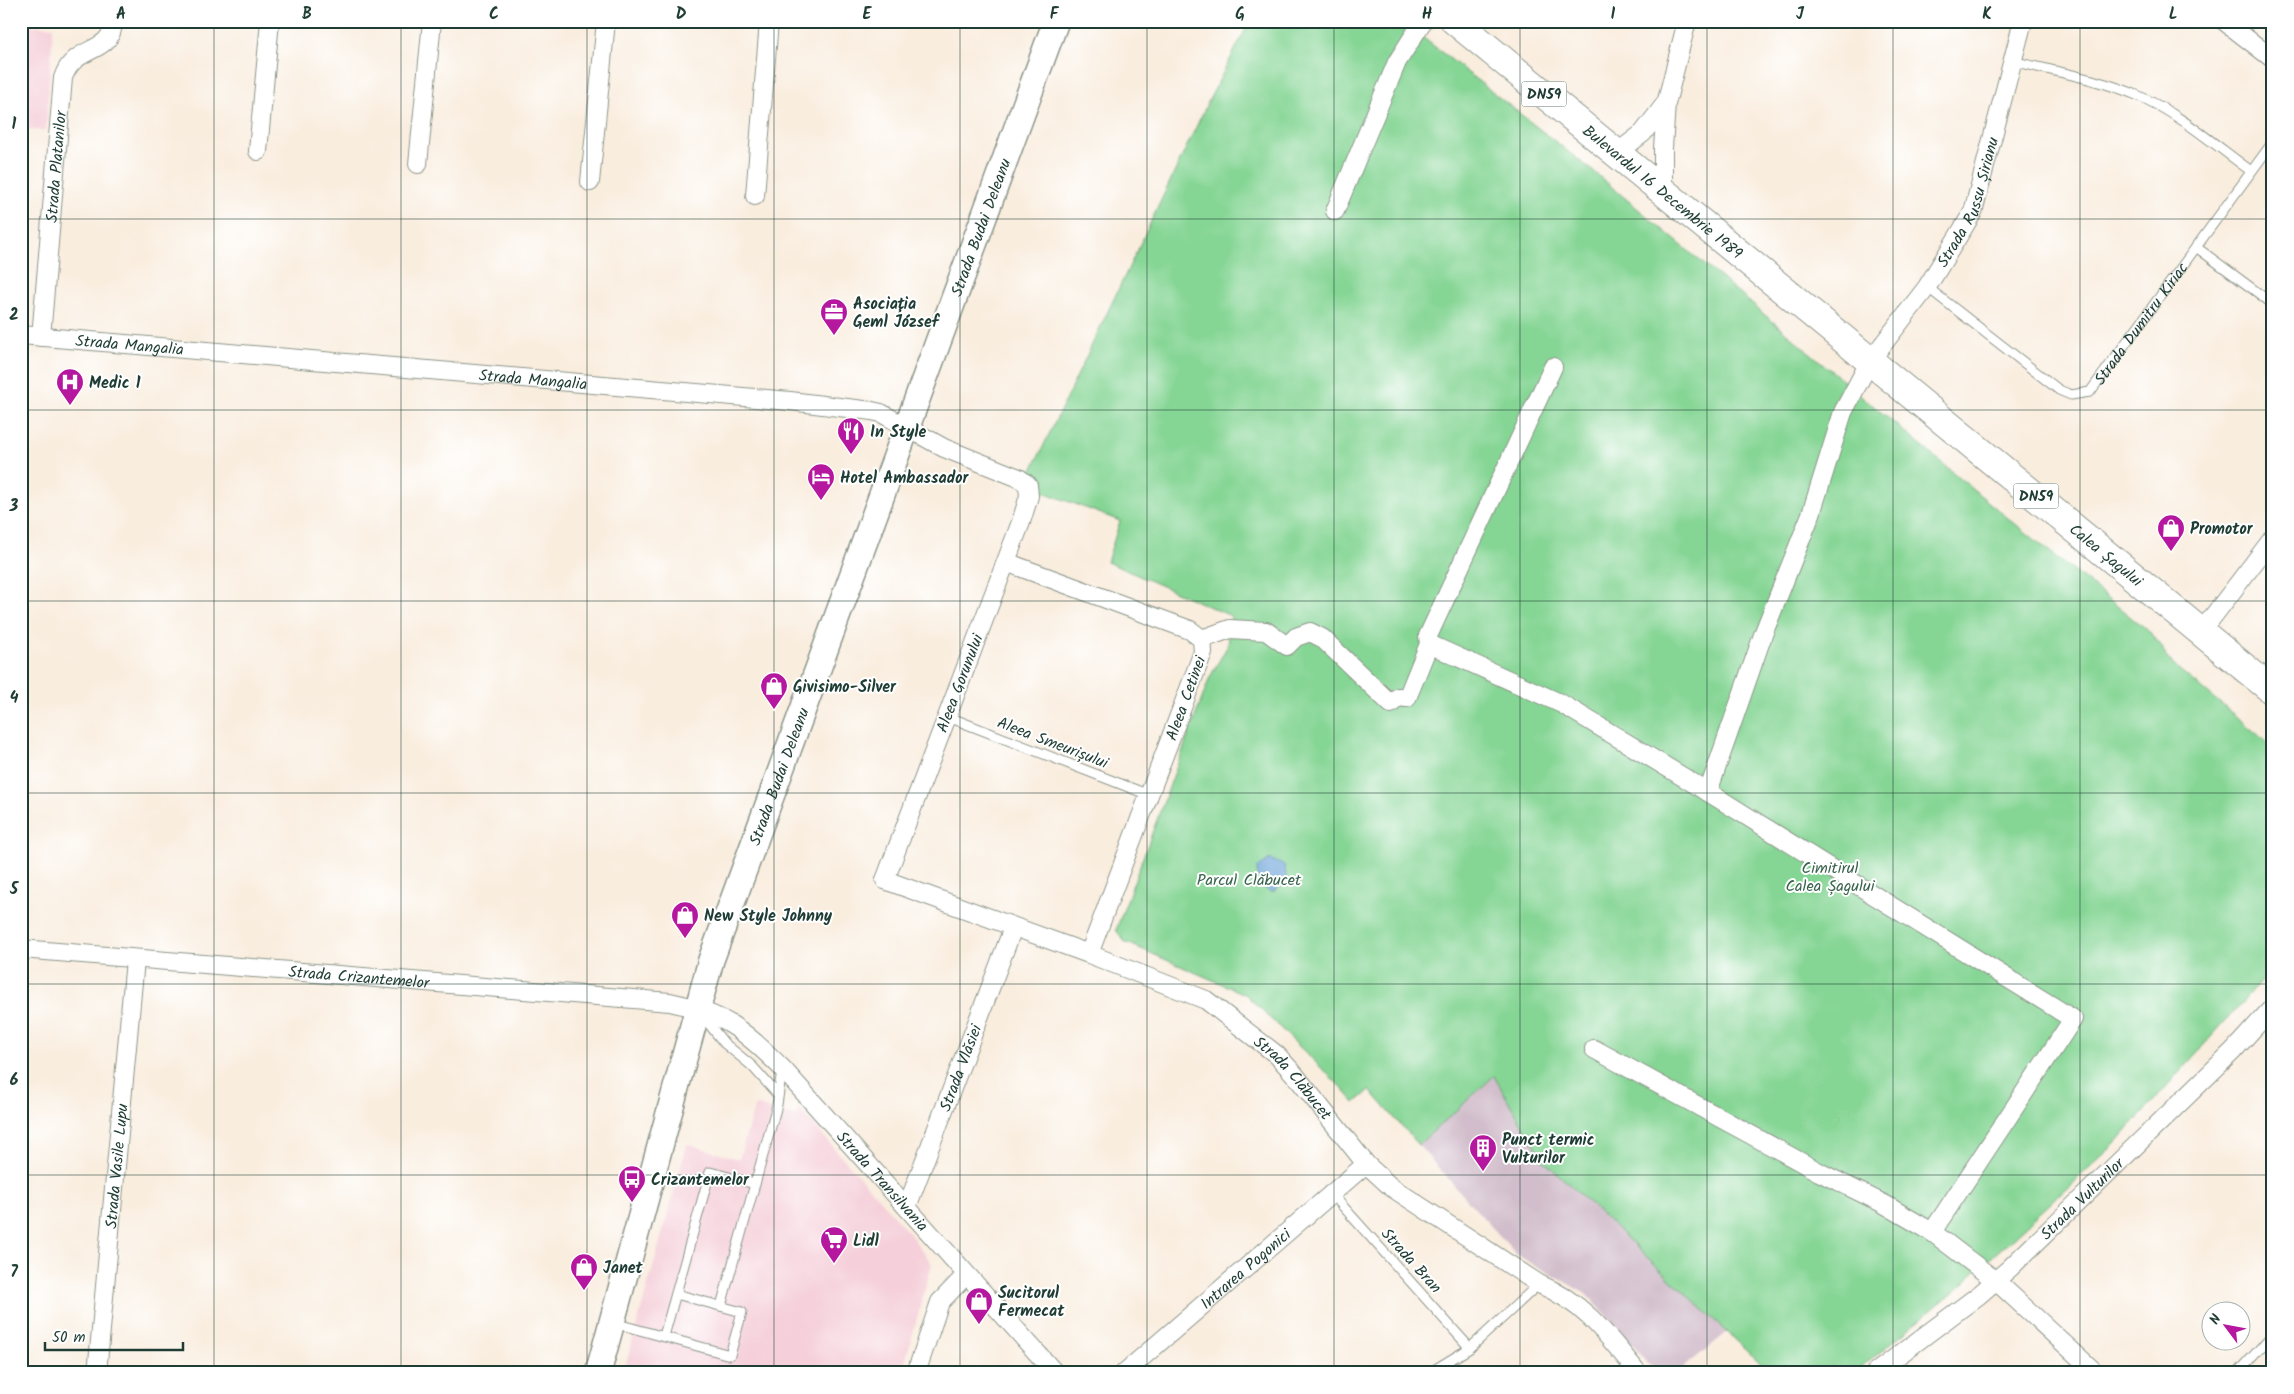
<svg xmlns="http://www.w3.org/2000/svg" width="2294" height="1394" viewBox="0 0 2294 1394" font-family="Kalam,sans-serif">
<rect width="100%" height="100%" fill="#fff"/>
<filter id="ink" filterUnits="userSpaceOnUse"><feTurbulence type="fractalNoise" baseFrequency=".02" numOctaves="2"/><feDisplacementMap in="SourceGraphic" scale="10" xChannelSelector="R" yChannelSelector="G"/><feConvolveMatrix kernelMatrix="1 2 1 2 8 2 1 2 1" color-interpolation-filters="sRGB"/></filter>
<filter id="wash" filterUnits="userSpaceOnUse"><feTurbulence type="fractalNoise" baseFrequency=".0096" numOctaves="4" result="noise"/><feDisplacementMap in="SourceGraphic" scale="20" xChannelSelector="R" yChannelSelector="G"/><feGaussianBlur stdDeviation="1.12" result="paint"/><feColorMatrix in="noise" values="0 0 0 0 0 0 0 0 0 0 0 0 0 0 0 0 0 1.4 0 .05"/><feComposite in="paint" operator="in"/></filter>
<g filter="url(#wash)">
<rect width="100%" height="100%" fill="#f9edde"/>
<path fill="#f5cfd9" d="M21,24L53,27L46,131L21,129Z
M755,1105L796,1117L798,1107L909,1233L932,1264L902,1373H656L626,1364L687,1144L739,1159Z"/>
<path fill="#d1bdcb" d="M1494,1075L1542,1159L1729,1331L1677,1373H1657L1588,1295L1517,1255L1418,1145Z"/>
<path fill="#85d594" stroke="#528964" d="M1250,21H1402L1594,172L1992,505L2153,635L2171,663L2273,747V968L2114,1145L1957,1289L1855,1373H1771L1542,1159L1494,1076L1418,1145L1370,1090L1355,1103L1340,1086L1245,994L1125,942L1116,930L1210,677L1228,645L1231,616L1107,562L1120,521L1043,492L1041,479L1031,472L1209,100Z"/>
<path fill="#69a2d8" stroke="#447086" d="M1270,859L1285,866L1287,883L1272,892L1258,885L1257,868Z"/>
</g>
<g filter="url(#ink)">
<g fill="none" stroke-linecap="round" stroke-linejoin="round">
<g stroke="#8c9589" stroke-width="11">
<g id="lane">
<path d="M2013,61C2055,72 2100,79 2139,96C2180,114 2215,145 2251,171"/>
<path d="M2196,247L2273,304"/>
<path id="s1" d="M1927,287L2059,390L2071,395L2090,392L2273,142"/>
<path d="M946,716L1149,795"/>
<path d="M701,1014L724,1043L752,1066L778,1095"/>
<path d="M1331,1193L1470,1348"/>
<path d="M721,1306L777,1105L782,1069"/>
<path d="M614,1323L730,1355L742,1312L676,1294"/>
<path d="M664,1336L710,1172L755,1184"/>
<path d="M1429,1373L1470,1348L1539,1284"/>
<path d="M2238,1373L2273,1334"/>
</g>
</g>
<g stroke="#8c9589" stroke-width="20">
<g id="street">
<path d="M2224,21L2273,59"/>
<path d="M258,151L270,21"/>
<path d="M1617,153L1643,133L1665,104"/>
<path d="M418,164L432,21"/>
<path d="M590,182L606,21"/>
<path d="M1663,190V148L1666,104L1687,21"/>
<path d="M755,196L769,21"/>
<path d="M1335,211L1397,62L1423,21"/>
<path id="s2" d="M21,335L790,401L872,411L881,413L944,448L1019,478L1028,485L1029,496L1021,522L885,880L1089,954L1206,1000L1277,1055L1295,1075L1366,1164L1391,1187L1539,1284C1585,1303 1608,1336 1638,1373"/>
<path id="s3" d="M41,337L63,78C74,43 113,56 113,21"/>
<path d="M1006,562L1190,630L1202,639L1203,652L1089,954"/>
<path d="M2201,632L2273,538"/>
<path d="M1202,639L1230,629L1266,631L1287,646L1296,637L1310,632L1322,638L1391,704L1398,697L1407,698L1429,644L1428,636L1553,367"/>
<path d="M1429,644L1562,704L1708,792L2073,1019L1932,1232"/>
<path id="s4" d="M1708,792L1764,632L1811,514L1843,412L1870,361L1927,287L1973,212L2023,21"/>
<path id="s5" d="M21,949L670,1002C724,1014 743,1029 782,1068L1055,1373"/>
<path d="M1594,1049L1819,1172L1884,1204L1932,1232L1996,1281L2096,1373"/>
<path id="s6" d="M907,1207L1013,928"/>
<path id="s7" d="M97,1373L135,960"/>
<path d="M916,1373L940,1302L966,1275"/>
<path id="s8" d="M1124,1373L1366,1164"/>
<path id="s9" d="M1875,1373L1979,1295L2010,1268L2233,1051L2273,1007"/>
</g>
</g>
<g stroke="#8c9589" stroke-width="28">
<g id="secondary">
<path id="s10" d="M598,1373L711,960L1056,21"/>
</g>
</g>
<g stroke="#8c9589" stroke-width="30">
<g id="primary">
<path id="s11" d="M1455,21L2273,691"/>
</g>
</g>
<use href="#lane" stroke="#fff" stroke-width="9"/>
<use href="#street" stroke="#fff" stroke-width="18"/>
<use href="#secondary" stroke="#fff" stroke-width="25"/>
<use href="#primary" stroke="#fff" stroke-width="28"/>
</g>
</g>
<path fill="none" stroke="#1f3d34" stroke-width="1" stroke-opacity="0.55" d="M214,21V1373M401,21V1373M587,21V1373M774,21V1373M960,21V1373M1147,21V1373M1334,21V1373M1520,21V1373M1707,21V1373M1893,21V1373M2080,21V1373M21,219H2273M21,410H2273M21,601H2273M21,793H2273M21,984H2273M21,1175H2273"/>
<defs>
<g id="office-pin" transform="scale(1.4375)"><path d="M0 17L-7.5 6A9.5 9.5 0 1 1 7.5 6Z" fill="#b5179e" stroke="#fff"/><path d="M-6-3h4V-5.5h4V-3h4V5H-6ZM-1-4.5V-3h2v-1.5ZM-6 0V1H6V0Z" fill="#fff"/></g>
<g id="hospital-pin" transform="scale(1.4375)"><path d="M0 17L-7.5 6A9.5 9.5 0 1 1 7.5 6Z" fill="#b5179e" stroke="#fff"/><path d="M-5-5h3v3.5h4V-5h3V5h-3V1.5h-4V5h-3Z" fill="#fff"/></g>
<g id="restaurant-pin" transform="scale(1.4375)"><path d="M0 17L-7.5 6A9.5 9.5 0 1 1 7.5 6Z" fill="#b5179e" stroke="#fff"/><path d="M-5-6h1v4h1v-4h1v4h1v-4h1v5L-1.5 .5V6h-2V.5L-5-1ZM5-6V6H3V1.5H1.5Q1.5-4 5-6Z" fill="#fff"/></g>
<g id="hotel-pin" transform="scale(1.4375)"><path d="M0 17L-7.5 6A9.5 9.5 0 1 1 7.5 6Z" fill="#b5179e" stroke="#fff"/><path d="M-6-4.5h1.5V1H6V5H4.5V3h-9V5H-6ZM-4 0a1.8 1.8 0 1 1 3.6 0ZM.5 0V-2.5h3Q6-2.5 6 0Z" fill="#fff"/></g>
<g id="shop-pin" transform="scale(1.4375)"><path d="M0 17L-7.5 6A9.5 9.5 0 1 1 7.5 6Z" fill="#b5179e" stroke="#fff"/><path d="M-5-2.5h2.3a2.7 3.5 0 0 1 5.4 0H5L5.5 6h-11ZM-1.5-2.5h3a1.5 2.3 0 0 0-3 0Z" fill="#fff"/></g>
<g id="building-pin" transform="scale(1.4375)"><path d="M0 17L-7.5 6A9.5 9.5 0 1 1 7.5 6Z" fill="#b5179e" stroke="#fff"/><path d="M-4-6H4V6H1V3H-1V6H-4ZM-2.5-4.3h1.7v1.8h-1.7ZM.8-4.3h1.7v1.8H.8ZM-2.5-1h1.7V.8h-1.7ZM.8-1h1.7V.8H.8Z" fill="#fff"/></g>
<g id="bus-pin" transform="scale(1.4375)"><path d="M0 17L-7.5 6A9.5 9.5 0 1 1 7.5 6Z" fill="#b5179e" stroke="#fff"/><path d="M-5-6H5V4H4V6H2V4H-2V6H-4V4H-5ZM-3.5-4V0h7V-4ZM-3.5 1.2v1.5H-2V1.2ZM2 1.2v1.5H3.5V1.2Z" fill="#fff"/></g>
<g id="supermarket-pin" transform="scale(1.4375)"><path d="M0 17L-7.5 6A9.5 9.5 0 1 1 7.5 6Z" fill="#b5179e" stroke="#fff"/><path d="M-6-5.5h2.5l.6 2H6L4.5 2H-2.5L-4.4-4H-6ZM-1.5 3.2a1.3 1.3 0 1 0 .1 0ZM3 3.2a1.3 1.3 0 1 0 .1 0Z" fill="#fff"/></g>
</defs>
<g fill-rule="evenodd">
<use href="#office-pin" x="834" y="312"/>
<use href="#hospital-pin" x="70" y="382"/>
<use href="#restaurant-pin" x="851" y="431"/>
<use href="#hotel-pin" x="821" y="477"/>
<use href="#shop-pin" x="2171" y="528"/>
<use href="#shop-pin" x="774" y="686"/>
<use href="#shop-pin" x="685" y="915"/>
<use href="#building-pin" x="1483" y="1148"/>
<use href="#bus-pin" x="632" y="1179"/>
<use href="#supermarket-pin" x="834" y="1240"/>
<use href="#shop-pin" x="584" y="1267"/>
<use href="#shop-pin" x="979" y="1301"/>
</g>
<g text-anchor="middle" stroke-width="4" stroke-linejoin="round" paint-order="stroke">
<g fill="#fff" stroke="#627771" stroke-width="1">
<rect x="1521.5" y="81.5" width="45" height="25" rx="4"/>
<rect x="2013.5" y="483.5" width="45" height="25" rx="4"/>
</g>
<g font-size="15" font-weight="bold" fill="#1f3d34">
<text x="1544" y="99">DN59</text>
<text x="2036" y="501">DN59</text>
</g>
<g font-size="16" fill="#1f3d34" stroke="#fff">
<text dy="6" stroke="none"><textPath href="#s3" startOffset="171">Strada Platanilor</textPath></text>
<text dy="6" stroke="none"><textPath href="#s11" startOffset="269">Bulevardul 16 Decembrie 1989</textPath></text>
<text dy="6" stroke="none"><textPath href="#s4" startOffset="650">Strada Russu Șirianu</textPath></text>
<text dy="6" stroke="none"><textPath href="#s10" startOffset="1209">Strada Budai Deleanu</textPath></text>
<text dy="6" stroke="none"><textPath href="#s1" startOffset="285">Strada Dumitru Kiriac</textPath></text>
<text dy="6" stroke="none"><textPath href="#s2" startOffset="109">Strada Mangalia</textPath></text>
<text dy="6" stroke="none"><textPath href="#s2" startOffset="514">Strada Mangalia</textPath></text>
<text dy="6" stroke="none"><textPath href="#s11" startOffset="842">Calea Șagului</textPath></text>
<text transform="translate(959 683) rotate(-69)" y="6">Aleea Gorunului</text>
<text transform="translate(1185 698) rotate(-70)" y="6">Aleea Cetinei</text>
<text transform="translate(1053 742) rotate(21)" y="6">Aleea Smeurișului</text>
<text dy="6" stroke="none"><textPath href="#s10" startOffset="624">Strada Budai Deleanu</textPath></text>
<text dy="6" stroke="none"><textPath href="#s5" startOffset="339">Strada Crizantemelor</textPath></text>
<text dy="6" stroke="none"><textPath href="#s6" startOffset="149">Strada Vlăsiei</textPath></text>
<text dy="6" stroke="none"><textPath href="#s2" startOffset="1909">Strada Clăbucet</textPath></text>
<text dy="6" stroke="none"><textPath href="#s7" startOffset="208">Strada Vasile Lupu</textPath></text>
<text dy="6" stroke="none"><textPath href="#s5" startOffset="935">Strada Transilvania</textPath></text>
<text dy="6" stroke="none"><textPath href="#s9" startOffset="271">Strada Vulturilor</textPath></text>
<text transform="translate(1412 1260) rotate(48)" y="6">Strada Bran</text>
<text dy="6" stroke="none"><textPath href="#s8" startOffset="160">Intrarea Pogonici</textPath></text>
</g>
<g font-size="16" font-weight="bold" fill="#1f3d34" stroke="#fff" text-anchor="start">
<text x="853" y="309">Asociația<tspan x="853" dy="18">Geml József</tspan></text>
<text x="89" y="388">Medic 1</text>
<text x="870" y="437">In Style</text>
<text x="840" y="483">Hotel Ambassador</text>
<text x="2190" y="534">Promotor</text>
<text x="793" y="692">Givisimo-Silver</text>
<text x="704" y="921">New Style Johnny</text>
<text x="1502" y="1145">Punct termic<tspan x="1502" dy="18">Vulturilor</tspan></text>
<text x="651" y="1185">Crizantemelor</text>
<text x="853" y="1246">Lidl</text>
<text x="603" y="1273">Janet</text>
<text x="998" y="1298">Sucitorul<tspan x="998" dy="18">Fermecat</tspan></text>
</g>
<g font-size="16" fill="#38634c" stroke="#fff">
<text x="1830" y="873">Cimitirul<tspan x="1830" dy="18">Calea Șagului</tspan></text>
<text x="1249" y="885">Parcul Clăbucet</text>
</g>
</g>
<rect width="2294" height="1394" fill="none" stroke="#fff" stroke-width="55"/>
<g transform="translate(2226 1326) rotate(302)"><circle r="24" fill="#ffffff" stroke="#a5b1ae"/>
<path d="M0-4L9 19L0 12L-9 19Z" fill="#b5179e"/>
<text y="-8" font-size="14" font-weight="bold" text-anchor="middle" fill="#1f3d34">N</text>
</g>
<path d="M45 1342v8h138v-8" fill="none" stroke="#1f3d34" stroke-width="2.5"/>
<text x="52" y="1342" font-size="15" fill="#1f3d34" stroke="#ffffff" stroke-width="4" paint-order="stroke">50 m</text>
<rect x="28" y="28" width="2238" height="1338" fill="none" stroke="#1f3d34" stroke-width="2"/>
<g font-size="16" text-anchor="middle" font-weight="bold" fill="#1f3d34">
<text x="121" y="19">A</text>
<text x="307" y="19">B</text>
<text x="494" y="19">C</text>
<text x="681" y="19">D</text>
<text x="867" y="19">E</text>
<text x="1054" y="19">F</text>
<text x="1240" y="19">G</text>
<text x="1427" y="19">H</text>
<text x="1613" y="19">I</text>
<text x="1800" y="19">J</text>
<text x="1987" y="19">K</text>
<text x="2173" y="19">L</text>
<text x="14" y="129">1</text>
<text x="14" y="320">2</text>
<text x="14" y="511">3</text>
<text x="14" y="703">4</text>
<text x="14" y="894">5</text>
<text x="14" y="1085">6</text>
<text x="14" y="1277">7</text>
</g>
</svg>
